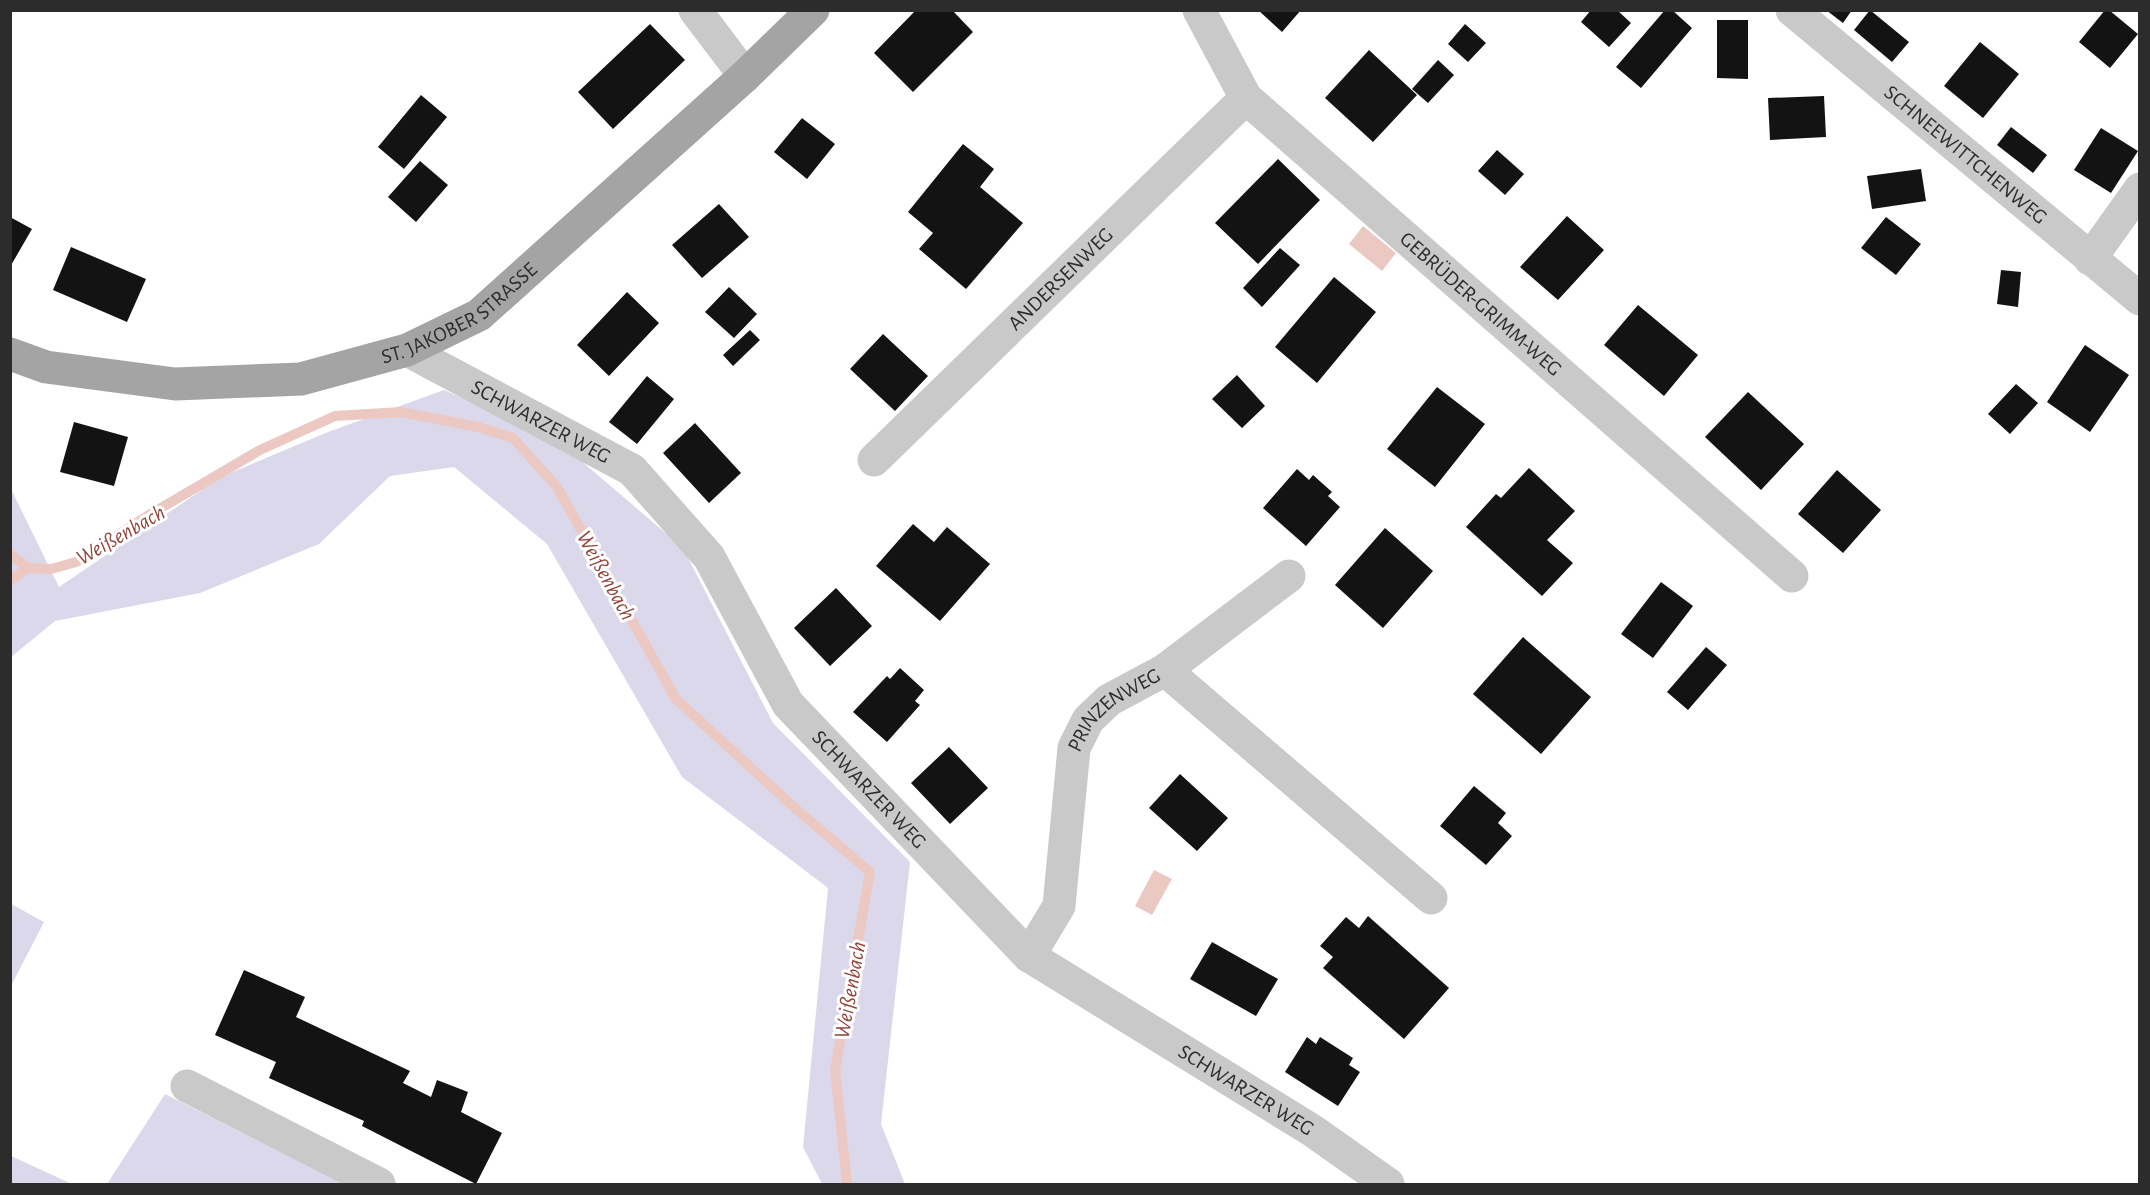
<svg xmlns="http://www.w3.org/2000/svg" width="2150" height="1195" viewBox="0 0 2150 1195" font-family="'Alegreya Sans',sans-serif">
<rect width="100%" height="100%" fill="#fff"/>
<path fill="#dcd8eb" d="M444,390L557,440L683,548L773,723L910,862L881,1124L905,1184H822L803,1147L828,888L682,777L547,544L454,467L390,476L319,544L200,593L55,621L11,657V489L59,587L221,477L328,432Z
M11,904L44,922L11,986Z
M165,1094L345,1184H107Z
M10,1156H11L72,1184H11Z"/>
<path fill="#ecc8c3" d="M1363,226L1396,253L1382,271L1349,244Z
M1154,870L1172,879L1152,915L1135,906Z"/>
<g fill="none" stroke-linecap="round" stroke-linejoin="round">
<path stroke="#ecc8c3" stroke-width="10" d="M10,554L28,568L51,569L76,562L149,515L260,450L335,416L401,412L478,427L513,438L557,487L676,699L796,809L870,872L835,1070L847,1184
M10,580L28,568"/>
</g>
<path fill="#131313" d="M916,10H952L973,32L913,92L874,53Z
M1258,10H1301L1282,32Z
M1591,10H1617L1631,23L1609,47L1581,22Z
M1665,10H1672L1692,28L1641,88L1616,67Z
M1826,10H1852L1843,23Z
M1870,10L1909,42L1892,62L1854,30Z
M2105,10H2109L2138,34L2110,68L2079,42Z
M1717,20H1748V79L1717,78Z
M650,24L685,60L613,129L578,92Z
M1465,24L1486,43L1468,62L1448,44Z
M1980,42L2019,74L1983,118L1944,86Z
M1369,50L1417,95L1373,142L1325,98Z
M1438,60L1454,75L1428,103L1412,89Z
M421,95L447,117L404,169L378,147Z
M1824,96L1826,137L1770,140L1768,98Z
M802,118L835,144L807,179L774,152Z
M2011,127L2047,155L2033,173L1997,145Z
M2101,128L2138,151L2111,193L2074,170Z
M963,144L994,169L980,187L1023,223L966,289L919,249L933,233L908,212Z
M1497,150L1524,174L1505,195L1478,171Z
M1278,159L1320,200L1258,264L1215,223Z
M420,161L448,185L416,222L388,197Z
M1921,169L1926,201L1872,209L1867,176Z
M719,204L749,237L702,278L672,245Z
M1567,216L1604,250L1558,300L1520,267Z
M10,217L32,229L10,267Z
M1886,217L1921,244L1896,275L1861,248Z
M71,247L146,279L127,322L53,290Z
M1280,248L1300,265L1262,307L1243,288Z
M2001,270L2021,272L2018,307L1997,304Z
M1334,277L1376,312L1317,383L1275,347Z
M729,287L757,314L734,338L705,312Z
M627,292L659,323L609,376L577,345Z
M1638,305L1698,355L1664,396L1604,345Z
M750,330L760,340L733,366L723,355Z
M883,334L928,376L895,411L850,369Z
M2085,345L2129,375L2090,432L2047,402Z
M1237,375L1265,406L1242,428L1212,399Z
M647,376L674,399L637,444L609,422Z
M2016,384L2038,403L2010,434L1988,414Z
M1437,387L1485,424L1435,487L1387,449Z
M1748,392L1804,444L1761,490L1705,437Z
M74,422L128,437L114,486L60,472Z
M695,423L741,473L709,503L663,453Z
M1529,468L1575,511L1547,540L1573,563L1542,596L1466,527L1496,494L1501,498Z
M1297,469L1309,480L1313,475L1332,492L1328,496L1340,507L1306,546L1263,508Z
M1837,470L1881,510L1843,553L1798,514Z
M913,524L934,542L947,527L990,564L940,621L876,566Z
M1385,528L1433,571L1383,628L1335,585Z
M1661,582L1693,606L1653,658L1621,634Z
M836,588L872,626L830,666L794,628Z
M1523,637L1591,697L1541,754L1473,694Z
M1706,647L1727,665L1688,710L1667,692Z
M900,668L924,690L915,701L920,705L887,742L853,712L887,676L890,679Z
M949,747L988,788L950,824L911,783Z
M1180,774L1228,818L1197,851L1149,808Z
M1474,786L1506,813L1498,823L1512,836L1486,865L1440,826Z
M1368,916L1449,988L1404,1039L1323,968L1333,957L1320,946L1346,917L1359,928Z
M1212,942L1278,979L1256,1016L1190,979Z
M244,970L305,997L296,1017L410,1071L403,1083L431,1097L437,1080L468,1092L461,1112L502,1133L476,1184L362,1126L364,1121L269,1078L276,1062L215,1035Z
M1307,1037L1316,1044L1320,1037L1353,1058L1349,1065L1360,1072L1338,1106L1285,1072Z"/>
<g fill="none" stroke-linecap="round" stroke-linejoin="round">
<g stroke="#c9c9c9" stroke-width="33">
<path d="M695,10L745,76"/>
<path id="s1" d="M1199,10L1246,98L1792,576"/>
<path id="s2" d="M1792,10L2140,299"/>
<path d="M2090,259L2140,189"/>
<path id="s3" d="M407,350L632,470L709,557L788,704L1029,956L1313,1131L1388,1184"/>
<path id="s4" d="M874,460L1246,98"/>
<path d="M1165,670L1289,576"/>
<path id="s5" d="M1029,956L1059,906L1074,748L1088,720L1109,700L1165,670L1431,898"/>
<path d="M187,1086L379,1184"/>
</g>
<path stroke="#a4a4a4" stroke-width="33" id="s6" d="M10,354L46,367L175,384L301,379L407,350L479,315L745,76L813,10"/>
</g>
<g text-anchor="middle" stroke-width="6" stroke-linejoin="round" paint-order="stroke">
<g font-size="21" fill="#2c2c2c" stroke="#fff">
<text dy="7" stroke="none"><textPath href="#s2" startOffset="226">SCHNEEWITTCHENWEG</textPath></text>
<text dy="7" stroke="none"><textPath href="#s4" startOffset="260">ANDERSENWEG</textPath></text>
<text dy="7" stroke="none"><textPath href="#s1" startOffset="412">GEBRÜDER-GRIMM-WEG</textPath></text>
<text dy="7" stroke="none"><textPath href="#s6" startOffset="468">ST. JAKOBER STRASSE</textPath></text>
<text dy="7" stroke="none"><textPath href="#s3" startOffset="152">SCHWARZER WEG</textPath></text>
<text dy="7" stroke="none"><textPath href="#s5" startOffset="274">PRINZENWEG</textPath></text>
<text dy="7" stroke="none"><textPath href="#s3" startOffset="656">SCHWARZER WEG</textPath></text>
<text dy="7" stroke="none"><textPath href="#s3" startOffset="1142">SCHWARZER WEG</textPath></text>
</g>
<g font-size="22" font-style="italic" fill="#914137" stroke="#fff">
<text transform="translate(120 534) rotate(-30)" y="8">Weißenbach</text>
<text transform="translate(607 575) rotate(61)" y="8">Weißenbach</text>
<text transform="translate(849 990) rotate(-80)" y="8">Weißenbach</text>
</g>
</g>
<rect width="2150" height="1195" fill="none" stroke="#2c2c2c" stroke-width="24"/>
</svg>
